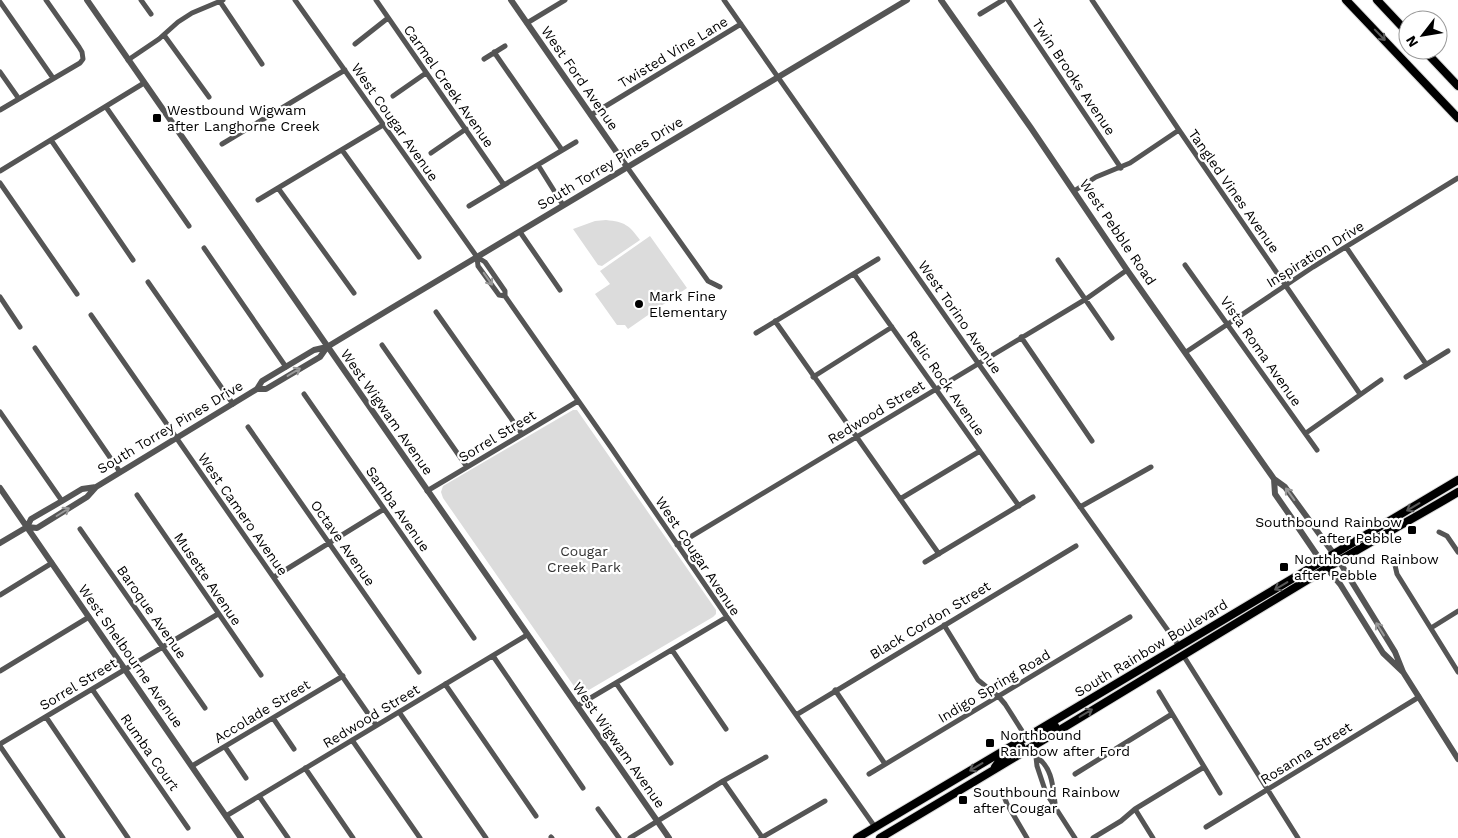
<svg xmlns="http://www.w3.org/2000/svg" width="1458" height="838" viewBox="0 0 1458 838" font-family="'Work Sans',sans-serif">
<rect width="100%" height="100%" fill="#fff"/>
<path fill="#dcdcdc" d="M606,220C625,222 629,225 640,240L602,266L598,265L573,229L595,221Z
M650,236L687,288L628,329L625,325H617L595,294L610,284L600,271Z
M573,410H577L716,610V614L713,617L582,694L578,692L443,498L441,492L443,486Z"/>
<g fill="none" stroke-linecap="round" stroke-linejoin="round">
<g stroke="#dbdbdb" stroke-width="10">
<path id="primary" d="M1034,740L1055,726
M995,767L1000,760L1021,746
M857,838L1458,480
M880,838C1033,747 1185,654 1337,562C1377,538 1418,516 1458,492"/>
</g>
<g stroke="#dbdbdb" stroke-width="10">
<path id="trunk" d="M1346,0L1458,118
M1377,0L1408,33
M1424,50L1458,86"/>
</g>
<path stroke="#555" stroke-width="5" d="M141,0L151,14
M219,0L262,64
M295,0L477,257L485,262L505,291V296L610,446L727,617L875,827
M376,0L504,185
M724,0L978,363L1179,646
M1008,0L1121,168
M1092,0L1179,130L1360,394
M0,2L53,78
M980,14L1003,0
M527,23L565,0
M164,35L209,97
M355,44L388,18
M494,52L562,150
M484,59L505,46
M128,60L159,39L178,22L192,13L223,0
M0,72L19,99
M393,96L426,73
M106,107L189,226
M0,110L80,63L83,59L82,52L79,47L46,0
M591,115L741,24
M51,140L133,260
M222,144L345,70
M342,150L419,257
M431,153L466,129
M538,165L563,205
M627,167L708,281L720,287
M0,171L144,83
M0,183L77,294
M278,188L354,293
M1074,191L1096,177L1130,163L1179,130
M258,200L383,125
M469,206L576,142
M520,232L560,290
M1346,247L1426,364
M204,248L286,367
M477,257L478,266L499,295L505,296
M1058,260L1112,338
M1185,265L1317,450
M854,274L1019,506
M148,282L233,404
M0,297L20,327
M436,312L522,434
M91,315L376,725
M775,321L939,554
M756,333L878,259
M1021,337L1092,441
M382,345L467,467
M35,348L120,472
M1186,352L1313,267L1458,178
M813,377L892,327
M1406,377L1448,351
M304,394L474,638
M0,412L62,501
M248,427L419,672
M1306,433L1381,380
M427,491L578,401
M137,495L261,675
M900,499L980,451
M1080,507L1151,467
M80,529L205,708
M1439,532L1447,536L1458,552
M677,545L1086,299L1127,270
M1394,561L1397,574L1458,672
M925,562L1033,497
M274,577L384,509
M0,595L52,563
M944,625L978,680L999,697L1005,704L1026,737
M1431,628L1458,611
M672,650L726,729
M1183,655L1298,838
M493,656L583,788
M0,671L89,617
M616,683L671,763
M445,684L536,816
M92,689L188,828
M835,690L885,764
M1159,692L1220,793
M577,706L727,617
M399,712L486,838
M796,715L1076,546
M46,717L128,838
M273,718L294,749
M352,740L420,838
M0,744L218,614
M0,746L63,838
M225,747L246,778
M1031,747L1036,757L1037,766L1046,793L1075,838
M1036,757C1052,766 1053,787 1055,803
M192,766L343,676
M305,768L353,838
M869,774L1130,617
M1075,774L1172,714
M723,781L762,837
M1003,794L1007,804L1027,838
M259,796L288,838
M598,809L619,838
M1135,809L1153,838
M226,816L527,635
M1206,827L1419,697
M551,837L552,838
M630,838L723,781L766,757
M761,838L825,801
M1093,838L1121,821L1135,809L1204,767"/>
<path stroke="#555" stroke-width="6" d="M87,0L669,838
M511,0L627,167
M941,0L1031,128L1127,270L1274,479
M257,389H266L320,357L327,347
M0,488L241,838
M27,527L37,528L87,497L96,487L257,389L262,381L314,350L327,347L390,309L907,0
M0,543L27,527L31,519L62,501L82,489L96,487
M1403,672L1383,653L1340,584L1321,561L1291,517L1275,494L1274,479L1285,487L1339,561L1395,652L1403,672L1458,759"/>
<use href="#primary" stroke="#000" stroke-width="8"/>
<use href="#trunk" stroke="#000" stroke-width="8"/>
</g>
<defs><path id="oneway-shaft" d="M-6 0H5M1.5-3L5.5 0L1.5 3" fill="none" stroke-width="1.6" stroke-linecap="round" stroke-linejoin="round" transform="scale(1.25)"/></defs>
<g stroke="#595959">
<use href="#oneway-shaft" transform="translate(1380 35) rotate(46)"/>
<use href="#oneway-shaft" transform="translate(1413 507) rotate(149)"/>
<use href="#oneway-shaft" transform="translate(1281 586) rotate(149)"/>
<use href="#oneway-shaft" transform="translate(1086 713) rotate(-31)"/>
<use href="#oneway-shaft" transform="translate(976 767) rotate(149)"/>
</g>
<g stroke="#999">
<use href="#oneway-shaft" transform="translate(488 279) rotate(55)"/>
<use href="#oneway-shaft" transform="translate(294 372) rotate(-31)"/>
<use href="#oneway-shaft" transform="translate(1290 494) rotate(-126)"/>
<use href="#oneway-shaft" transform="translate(63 512) rotate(-32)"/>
<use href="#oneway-shaft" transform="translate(1380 629) rotate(-122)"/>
</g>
<g fill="#000" stroke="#fff" stroke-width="2">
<rect x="152" y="113" width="10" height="10" rx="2.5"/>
<circle cx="639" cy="304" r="5"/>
<rect x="1407" y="525" width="10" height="10" rx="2.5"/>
<rect x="1279" y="562" width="10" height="10" rx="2.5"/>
<rect x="985" y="738" width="10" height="10" rx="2.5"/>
<rect x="958" y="795" width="10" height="10" rx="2.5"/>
</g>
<g text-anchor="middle" stroke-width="4.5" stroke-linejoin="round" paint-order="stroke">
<g font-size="14" fill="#000" stroke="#fff">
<text transform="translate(673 52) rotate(-31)" y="5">Twisted Vine Lane</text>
<text transform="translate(1074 77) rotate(56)" y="5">Twin Brooks Avenue</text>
<text transform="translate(580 78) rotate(55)" y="5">West Ford Avenue</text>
<text transform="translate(449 86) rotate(55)" y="5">Carmel Creek Avenue</text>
<text transform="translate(395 122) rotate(55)" y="5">West Cougar Avenue</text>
<text transform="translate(610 163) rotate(-31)" y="5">South Torrey Pines Drive</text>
<text transform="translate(1234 191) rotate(55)" y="5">Tangled Vines Avenue</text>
<text transform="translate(1118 232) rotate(56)" y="5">West Pebble Road</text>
<text transform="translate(1315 254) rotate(-32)" y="5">Inspiration Drive</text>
<text transform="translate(960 317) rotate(55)" y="5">West Torino Avenue</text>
<text transform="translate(1261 351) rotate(55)" y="5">Vista Roma Avenue</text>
<text transform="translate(946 383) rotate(55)" y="5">Relic Rock Avenue</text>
<text transform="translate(387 412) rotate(55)" y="5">West Wigwam Avenue</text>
<text transform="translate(876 412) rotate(-31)" y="5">Redwood Street</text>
<text transform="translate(170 427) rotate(-31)" y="5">South Torrey Pines Drive</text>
<text transform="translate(497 436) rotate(-31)" y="5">Sorrel Street</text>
<text transform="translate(398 509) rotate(55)" y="5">Samba Avenue</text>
<text transform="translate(243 514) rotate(55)" y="5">West Camero Avenue</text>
<text transform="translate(343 543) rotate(55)" y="5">Octave Avenue</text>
<text transform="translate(698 556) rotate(56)" y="5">West Cougar Avenue</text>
<text transform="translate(208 579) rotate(56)" y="5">Musette Avenue</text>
<text transform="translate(152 612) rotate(55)" y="5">Baroque Avenue</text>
<text transform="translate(930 620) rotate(-31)" y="5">Black Cordon Street</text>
<text transform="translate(1151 648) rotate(-31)" y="5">South Rainbow Boulevard</text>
<text transform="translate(131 656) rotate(55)" y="5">West Shelbourne Avenue</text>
<text transform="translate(78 684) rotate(-31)" y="5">Sorrel Street</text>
<text transform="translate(994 686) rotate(-31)" y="5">Indigo Spring Road</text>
<text transform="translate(262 711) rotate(-31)" y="5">Accolade Street</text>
<text transform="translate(371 716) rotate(-31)" y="5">Redwood Street</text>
<text transform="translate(619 745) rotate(55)" y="5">West Wigwam Avenue</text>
<text transform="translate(150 752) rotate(55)" y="5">Rumba Court</text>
<text transform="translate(1306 753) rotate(-32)" y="5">Rosanna Street</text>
</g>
<g font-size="14" fill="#000" stroke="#fff" text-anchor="start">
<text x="167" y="115">Westbound Wigwam<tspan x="167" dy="16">after Langhorne Creek</tspan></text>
<text x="649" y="301">Mark Fine<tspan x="649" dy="16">Elementary</tspan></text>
<text x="1402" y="527" text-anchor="end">Southbound Rainbow<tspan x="1402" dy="16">after Pebble</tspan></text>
<text x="1294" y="564">Northbound Rainbow<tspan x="1294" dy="16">after Pebble</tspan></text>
<text x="1000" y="740">Northbound<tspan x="1000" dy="16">Rainbow after Ford</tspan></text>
<text x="973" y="797">Southbound Rainbow<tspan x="973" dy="16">after Cougar</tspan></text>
</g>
<g font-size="14" fill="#333" stroke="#fff">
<text x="584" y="556">Cougar<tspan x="584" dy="16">Creek Park</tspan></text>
</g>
</g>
<g transform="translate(1423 35) rotate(239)"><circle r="24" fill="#ffffff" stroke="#999999"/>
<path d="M0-4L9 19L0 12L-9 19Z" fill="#000000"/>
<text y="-8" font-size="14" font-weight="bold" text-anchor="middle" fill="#000000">N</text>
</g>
</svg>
